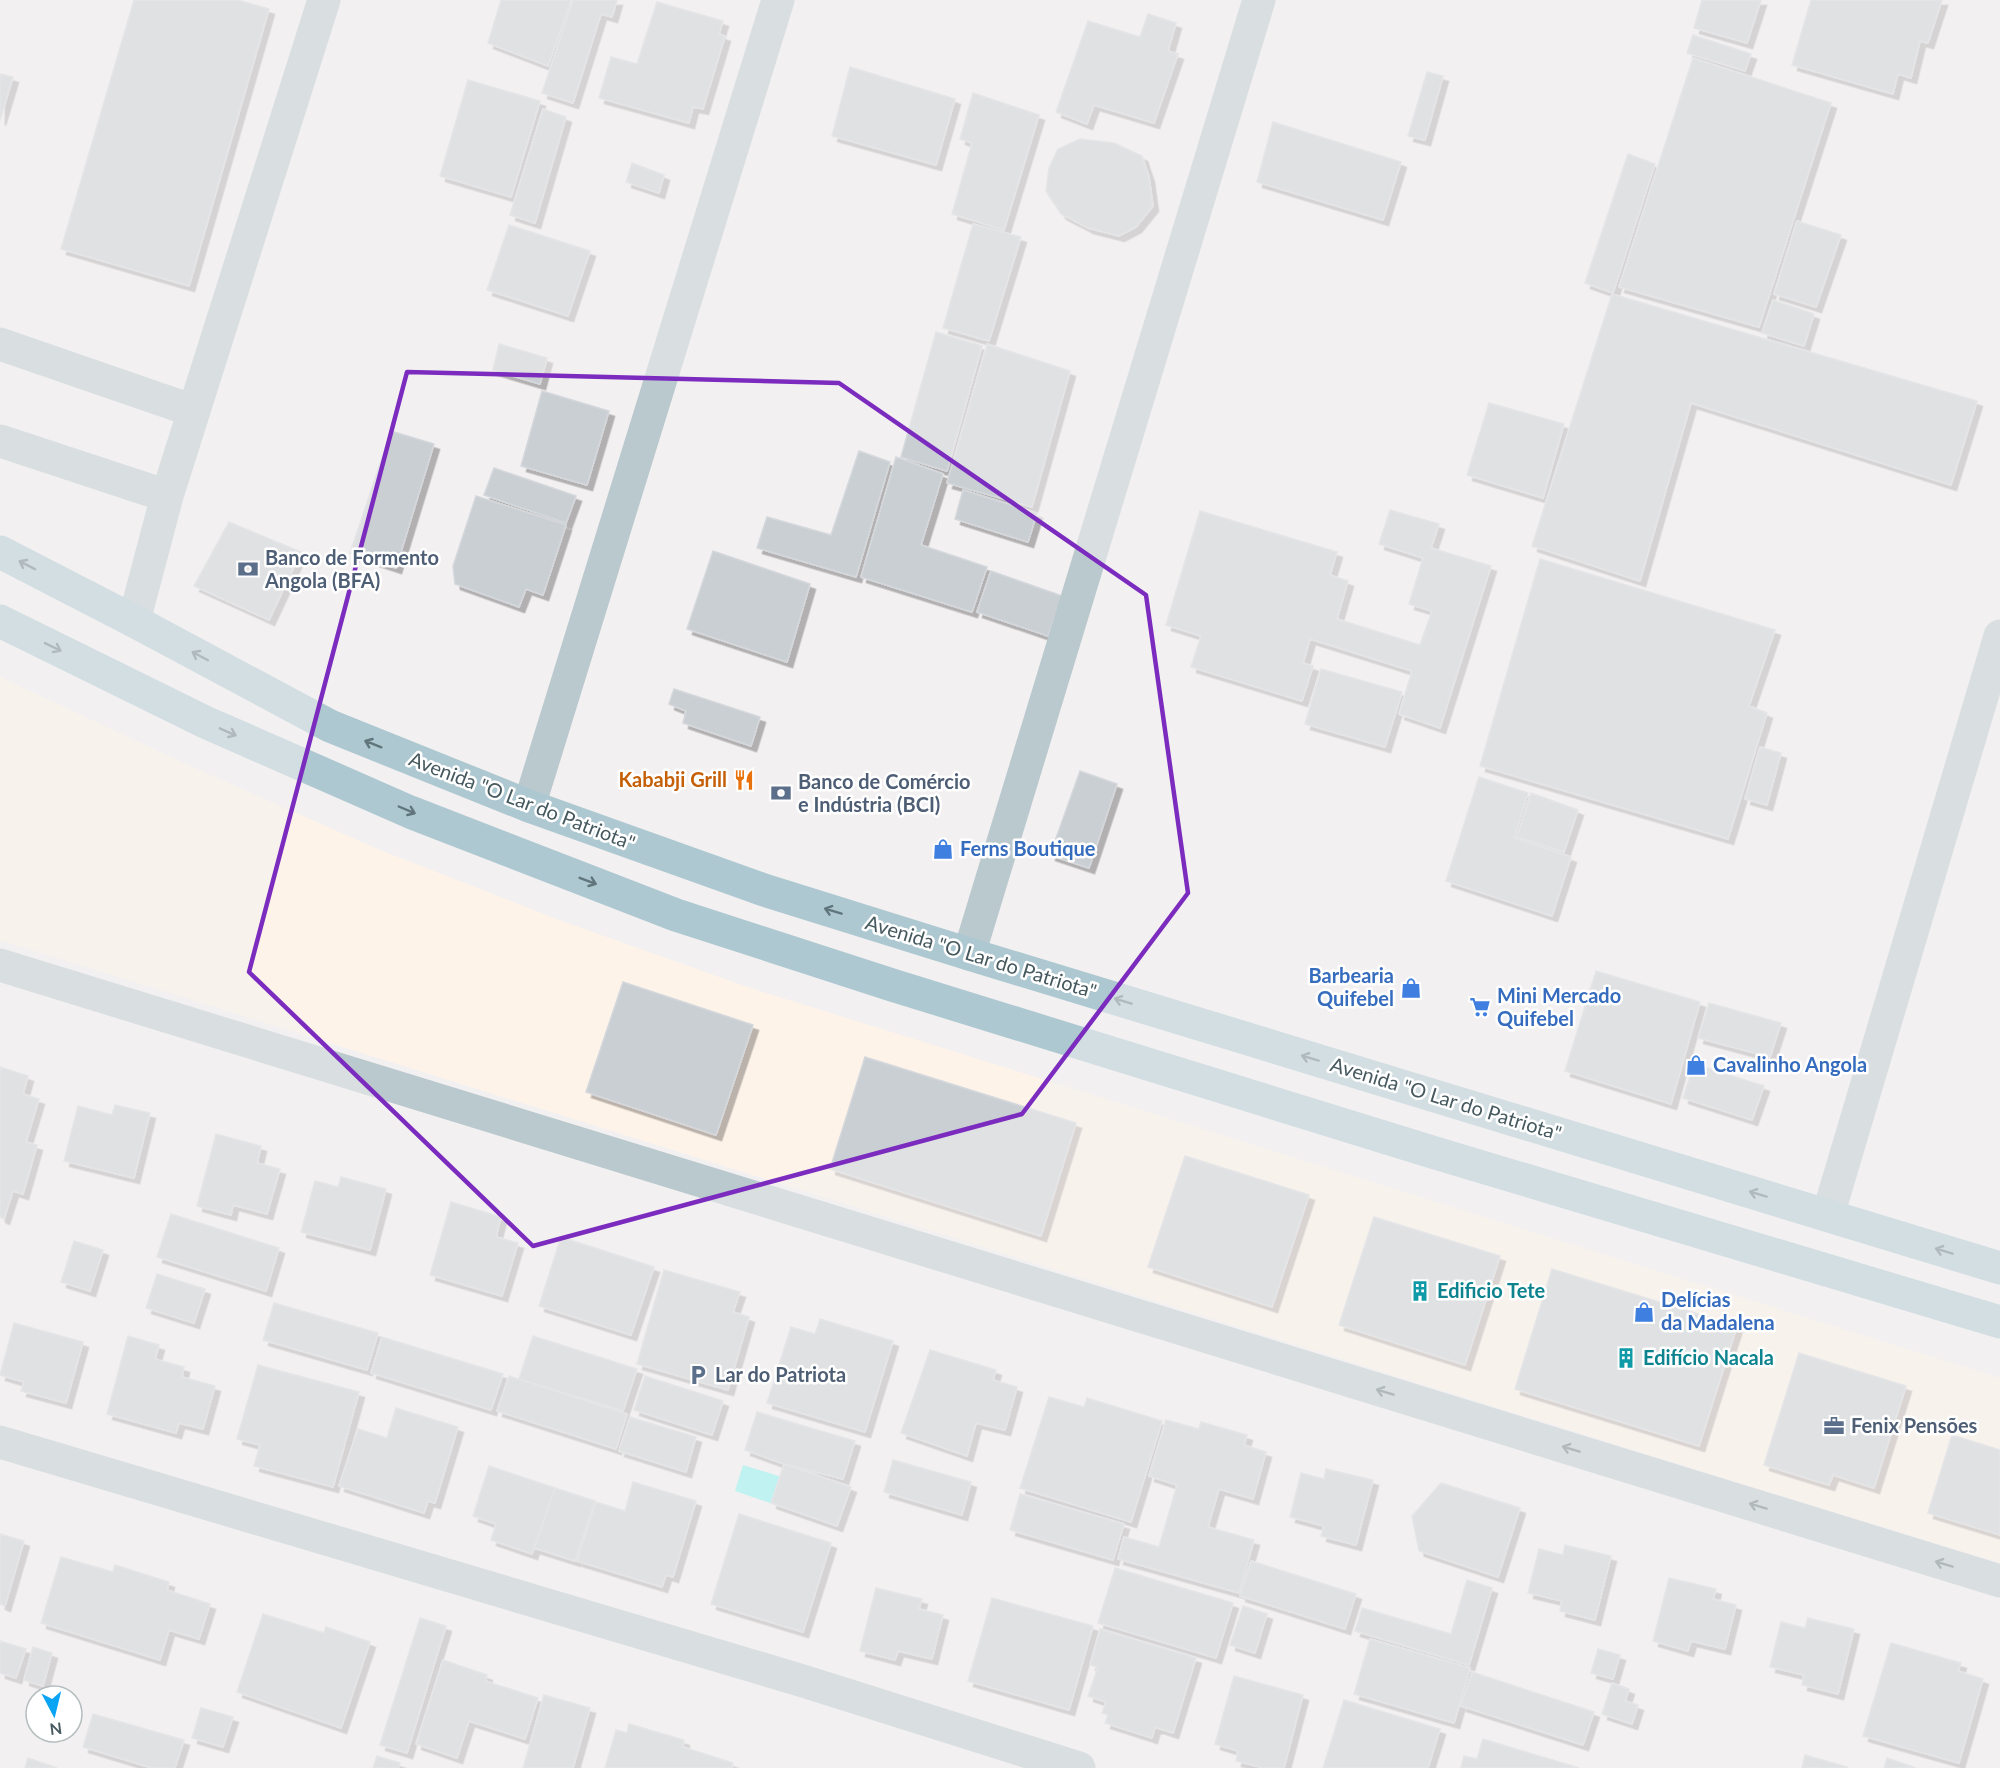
<svg xmlns="http://www.w3.org/2000/svg" width="2000" height="1768" viewBox="0 0 2000 1768" font-family="Lato,sans-serif">
<defs>
<filter id="shadow"><feDropShadow dx="5.5" dy="5.5" stdDeviation="0" flood-color="#0004"/></filter>
</defs>
<rect width="100%" height="100%" fill="#f3f0f1"/>
<path fill="#fef3e9" d="M0,677L188,765L375,848L559,920L747,987L2000,1378V1563L1723,1478L0,940Z"/>
<path fill="#84f4f2" d="M743,1465L782,1477L773,1504L735,1491Z"/>
<path fill="#cacfd3" stroke="#d4d8dc" stroke-width="1.5" filter="url(#shadow)" d="M134,0H238L269,9L189,286L61,249Z
M501,0H571L548,66L488,43Z
M573,0H617L612,17L601,14L573,103L542,93Z
M1702,0H1761L1747,43L1694,28Z
M1811,0H1942L1928,43L1920,41L1911,78L1898,74L1893,94L1792,65Z
M657,2L723,21L719,34L725,36L703,109L693,107L689,123L599,98L611,57L637,64Z
M1148,14L1176,23L1168,51L1178,54L1154,123L1094,105L1087,124L1056,112L1088,21L1140,37Z
M1693,35L1751,54L1745,71L1687,53Z
M1693,58L1831,103L1759,327L1619,287Z
M850,67L955,99L936,165L832,136Z
M1427,72L1443,76L1425,140L1408,136Z
M0,74L13,77L0,120Z
M468,80L540,101L511,197L440,176Z
M973,93L1039,115L1004,230L952,214L972,143L960,139Z
M543,109L566,117L535,223L510,215Z
M1273,122L1401,162L1383,220L1257,182Z
M1080,139L1114,143L1142,156L1149,177L1153,206L1136,227L1119,236L1088,228L1061,214L1046,191L1049,168L1058,149Z
M1628,154L1655,164L1613,293L1585,283Z
M632,163L664,175L659,193L626,182Z
M1797,221L1841,235L1816,307L1774,294Z
M973,224L1021,237L989,341L943,328Z
M509,225L590,251L568,316L487,290Z
M1612,294L1977,401L1951,485L1691,403L1640,581L1532,546Z
M1773,300L1814,314L1804,346L1762,333Z
M936,332L982,346L947,471L901,457Z
M499,344L547,358L540,384L493,370Z
M987,344L1070,371L1032,507L947,483Z
M542,391L609,411L587,485L521,466Z
M1489,403L1564,424L1543,498L1467,475Z
M391,431L434,444L396,568L350,553Z
M859,451L890,462L856,577L757,548L767,517L831,535Z
M896,457L943,474L921,545L987,567L972,612L861,577Z
M494,468L576,496L566,523L484,495Z
M963,490L1037,513L1028,542L955,519Z
M476,496L566,525L543,595L526,589L519,607L455,584L453,566Z
M1390,510L1439,524L1431,548L1491,566L1440,728L1399,714L1412,671L1310,639L1303,663L1313,666L1302,701L1191,667L1201,636L1166,625L1200,511L1337,552L1330,575L1348,581L1337,619L1420,645L1432,611L1409,604L1423,558L1379,544Z
M229,522L301,552L269,620L194,586Z
M713,551L810,584L787,662L687,629Z
M1540,559L1775,630L1749,706L1767,713L1728,839L1480,766Z
M991,571L1062,596L1048,636L977,612Z
M1321,669L1402,692L1385,747L1305,724Z
M674,689L760,717L751,746L683,723L686,711L669,704Z
M1760,747L1781,753L1767,805L1745,799Z
M1080,771L1117,784L1089,868L1050,855Z
M1479,777L1528,793L1514,838L1571,857L1552,916L1446,881Z
M1531,793L1578,810L1564,852L1517,837Z
M1596,971L1700,1002L1671,1104L1565,1071Z
M623,982L753,1025L716,1135L586,1092Z
M1709,1003L1781,1023L1770,1057L1698,1038Z
M865,1057L1076,1123L1041,1236L830,1169Z
M1694,1064L1764,1086L1752,1120L1683,1098Z
M0,1067L28,1076L23,1094L39,1099L26,1142L37,1145L23,1194L13,1191L4,1219L0,1217Z
M115,1105L150,1113L134,1178L64,1161L78,1106L112,1115Z
M216,1134L261,1146L257,1163L280,1169L267,1214L233,1205L231,1215L197,1206Z
M1185,1156L1309,1195L1272,1307L1148,1267Z
M341,1177L386,1189L370,1250L301,1232L315,1181L338,1187Z
M451,1202L501,1217L496,1237L518,1243L502,1296L430,1275Z
M171,1214L279,1248L266,1291L157,1257Z
M1374,1217L1500,1256L1465,1365L1339,1325Z
M561,1237L654,1267L631,1335L539,1306Z
M74,1241L103,1250L90,1291L61,1282Z
M1552,1269L1737,1326L1699,1446L1515,1389Z
M664,1270L740,1292L733,1312L749,1317L728,1390L637,1364Z
M157,1274L205,1289L194,1323L146,1308Z
M274,1303L378,1333L367,1370L263,1340Z
M820,1319L893,1341L865,1432L767,1403L791,1327L815,1334Z
M14,1323L83,1342L66,1403L21,1391L24,1382L0,1375Z
M128,1336L159,1345L155,1359L184,1367L182,1377L215,1386L203,1429L179,1423L176,1433L107,1414Z
M533,1336L637,1369L623,1411L519,1379Z
M382,1337L503,1374L491,1410L371,1373Z
M930,1350L996,1370L993,1380L1017,1387L1005,1430L976,1423L967,1456L901,1433Z
M1799,1353L1906,1386L1874,1488L1833,1475L1829,1485L1764,1465Z
M258,1365L359,1392L333,1487L254,1466L260,1445L237,1439Z
M509,1376L627,1414L616,1449L497,1411Z
M645,1376L723,1401L712,1435L634,1410Z
M1049,1397L1084,1407L1087,1398L1162,1421L1131,1522L1020,1488Z
M396,1408L458,1427L435,1503L428,1501L424,1513L339,1486L358,1429L387,1438Z
M757,1412L855,1441L843,1479L784,1464L745,1450Z
M630,1417L696,1437L686,1472L619,1451Z
M1166,1420L1199,1429L1201,1422L1247,1435L1244,1445L1266,1452L1253,1499L1219,1489L1208,1527L1254,1540L1239,1593L1118,1559L1124,1537L1159,1547L1177,1485L1149,1476Z
M1952,1435L2000,1450V1535L1928,1513Z
M893,1460L971,1482L962,1515L884,1492Z
M784,1464L851,1487L837,1526L771,1503Z
M489,1466L555,1488L532,1554L491,1540L496,1524L473,1516Z
M1326,1469L1373,1480L1356,1545L1321,1536L1324,1526L1290,1517L1301,1473L1324,1479Z
M633,1482L696,1501L673,1577L666,1575L662,1587L577,1561L596,1502L625,1511Z
M1441,1483L1520,1508L1498,1577L1419,1551L1412,1516Z
M555,1488L595,1501L575,1561L534,1548Z
M1020,1494L1124,1524L1113,1560L1010,1530Z
M739,1514L831,1543L803,1632L711,1604Z
M0,1534L24,1541L5,1606L0,1604Z
M1565,1545L1611,1556L1595,1620L1560,1611L1562,1601L1528,1593L1539,1549L1563,1555Z
M61,1557L113,1572L115,1565L169,1582L167,1590L210,1604L199,1639L169,1630L160,1660L41,1623Z
M1251,1561L1356,1594L1345,1629L1240,1596Z
M1115,1568L1233,1603L1216,1658L1098,1623Z
M1669,1578L1716,1589L1713,1599L1736,1605L1725,1649L1691,1641L1688,1651L1653,1641Z
M1467,1580L1492,1588L1469,1665L1355,1631L1362,1608L1451,1634Z
M876,1588L922,1599L919,1609L943,1615L932,1659L898,1651L895,1660L860,1651Z
M992,1598L1093,1626L1069,1710L968,1681Z
M1243,1606L1267,1614L1255,1653L1230,1645Z
M263,1614L324,1633L326,1627L370,1642L341,1728L237,1692Z
M420,1618L446,1626L407,1753L380,1745Z
M1808,1618L1854,1629L1838,1694L1802,1685L1804,1675L1770,1667L1781,1622L1805,1628Z
M1100,1629L1196,1658L1173,1733L1155,1727L1152,1738L1105,1723L1108,1715L1102,1713L1106,1702L1088,1696L1098,1667L1090,1665Z
M1370,1639L1470,1668L1454,1723L1354,1694Z
M0,1641L26,1649L16,1678L0,1673Z
M1891,1643L1961,1663L1958,1671L1983,1679L1959,1763L1863,1736Z
M33,1647L52,1653L43,1686L24,1680Z
M1598,1649L1620,1655L1613,1679L1591,1673Z
M443,1660L487,1675L485,1681L538,1698L525,1739L469,1721L457,1758L416,1744Z
M1472,1672L1594,1712L1583,1745L1461,1706Z
M1234,1676L1303,1695L1284,1768H1264L1236,1761L1238,1751L1215,1744Z
M1612,1683L1629,1689L1625,1701L1638,1705L1632,1724L1602,1714Z
M544,1695L590,1708L573,1768H523Z
M1344,1700L1440,1729L1428,1768H1323Z
M201,1708L233,1717L223,1747L192,1738Z
M93,1714L184,1740L175,1768H152L83,1747Z
M629,1724L684,1740L683,1747L733,1763L732,1768H605L616,1730L627,1733Z
M1483,1739L1579,1768H1461L1464,1756L1477,1759Z
M1805,1755L1847,1767V1768H1802Z
M377,1756L400,1763L398,1768H373Z
M28,1758L57,1768H25Z
M1887,1758L1916,1768H1884Z"/>
<g fill="none" stroke-linecap="round" stroke-linejoin="round">
<path stroke="#bac9ce" stroke-width="33" d="M0,344L194,411
M0,441L167,496
M134,621L167,496L324,0
M529,806L778,0
M969,954L1259,0
M0,965L2000,1581
M1828,1215L2000,636
M0,1442L803,1681L1079,1768"/>
<path stroke="#adc8d1" stroke-width="33" d="M0,552L134,621L330,726L529,806L764,890L969,954L2000,1268
M0,621L205,722L410,812L676,915L892,985L1432,1152L2000,1322"/>
</g>
<defs><path id="oneway-shaft" d="M-6 0H5M1.5-3L5.5 0L1.5 3" fill="none" stroke-width="1.6" stroke-linecap="round" stroke-linejoin="round" transform="scale(1.5)"/></defs>
<g stroke="#60757c">
<use href="#oneway-shaft" transform="translate(27 565) rotate(-153)"/>
<use href="#oneway-shaft" transform="translate(53 647) rotate(26)"/>
<use href="#oneway-shaft" transform="translate(200 656) rotate(-152)"/>
<use href="#oneway-shaft" transform="translate(228 732) rotate(24)"/>
<use href="#oneway-shaft" transform="translate(373 744) rotate(-158)"/>
<use href="#oneway-shaft" transform="translate(407 810) rotate(23)"/>
<use href="#oneway-shaft" transform="translate(588 881) rotate(21)"/>
<use href="#oneway-shaft" transform="translate(833 911) rotate(-163)"/>
<use href="#oneway-shaft" transform="translate(1123 1001) rotate(-163)"/>
<use href="#oneway-shaft" transform="translate(1310 1058) rotate(-163)"/>
<use href="#oneway-shaft" transform="translate(1758 1194) rotate(-163)"/>
<use href="#oneway-shaft" transform="translate(1944 1251) rotate(-163)"/>
</g>
<g stroke="#63757b">
<use href="#oneway-shaft" transform="translate(1385 1392) rotate(-163)"/>
<use href="#oneway-shaft" transform="translate(1571 1449) rotate(-163)"/>
<use href="#oneway-shaft" transform="translate(1758 1506) rotate(-163)"/>
<use href="#oneway-shaft" transform="translate(1944 1564) rotate(-163)"/>
</g>
<path d="M0 0H2000V1768H0ZM407,372L839,383L1146,595L1188,893L1022,1114L533,1246L249,972Z" fill="#f3f0f1" fill-opacity=".55" fill-rule="evenodd"/>
<path fill="none" stroke="#7b2cbf" stroke-width="4.5" stroke-linejoin="round" d="M407,372L839,383L1146,595L1188,893L1022,1114L533,1246L249,972Z"/>
<defs>
<g id="bank-bare" transform="scale(1.62)"><path d="M-6-4H6V4H-6ZM0-2.3a2.3 2.3 0 1 0 0 4.6a2.3 2.3 0 1 0 0-4.6Z" fill="#5c6f8a" stroke="#fff" stroke-width="2.5" paint-order="stroke"/></g>
<g id="restaurant-bare" transform="scale(1.62)"><path d="M-5-6h1v4h1v-4h1v4h1v-4h1v5L-1.5 .5V6h-2V.5L-5-1ZM5-6V6H3V1.5H1.5Q1.5-4 5-6Z" fill="#e8710a" stroke="#fff" stroke-width="2.5" paint-order="stroke"/></g>
<g id="shop-bare" transform="scale(1.62)"><path d="M-5-2.5h2.3a2.7 3.5 0 0 1 5.4 0H5L5.5 6h-11ZM-1.5-2.5h3a1.5 2.3 0 0 0-3 0Z" fill="#3f7fe0" stroke="#fff" stroke-width="2.5" paint-order="stroke"/></g>
<g id="supermarket-bare" transform="scale(1.62)"><path d="M-6-5.5h2.5l.6 2H6L4.5 2H-2.5L-4.4-4H-6ZM-1.5 3.2a1.3 1.3 0 1 0 .1 0ZM3 3.2a1.3 1.3 0 1 0 .1 0Z" fill="#3f7fe0" stroke="#fff" stroke-width="2.5" paint-order="stroke"/></g>
<g id="building-bare" transform="scale(1.62)"><path d="M-4-6H4V6H1V3H-1V6H-4ZM-2.5-4.3h1.7v1.8h-1.7ZM.8-4.3h1.7v1.8H.8ZM-2.5-1h1.7V.8h-1.7ZM.8-1h1.7V.8H.8Z" fill="#0f9aa8" stroke="#fff" stroke-width="2.5" paint-order="stroke"/></g>
<g id="parking-bare" transform="scale(1.62)"><path d="M-3.5-5.5H1a3.5 3.5 0 0 1 0 7H-1V5.5H-3.5ZM-1-3.4V-.6H.8a1.4 1.4 0 0 0 0-2.8Z" fill="#5c6f8a" stroke="#fff" stroke-width="2.5" paint-order="stroke"/></g>
<g id="office-bare" transform="scale(1.62)"><path d="M-6-3h4V-5.5h4V-3h4V5H-6ZM-1-4.5V-3h2v-1.5ZM-6 0V1H6V0Z" fill="#5c6f8a" stroke="#fff" stroke-width="2.5" paint-order="stroke"/></g>
</defs>
<g fill-rule="evenodd">
<use href="#bank-bare" x="248" y="569"/>
<use href="#restaurant-bare" x="744" y="780"/>
<use href="#bank-bare" x="781" y="793"/>
<use href="#shop-bare" x="943" y="849"/>
<use href="#shop-bare" x="1411" y="988"/>
<use href="#supermarket-bare" x="1480" y="1007"/>
<use href="#shop-bare" x="1696" y="1065"/>
<use href="#building-bare" x="1420" y="1291"/>
<use href="#shop-bare" x="1644" y="1312"/>
<use href="#building-bare" x="1626" y="1358"/>
<use href="#parking-bare" x="698" y="1375"/>
<use href="#office-bare" x="1834" y="1426"/>
</g>
<g text-anchor="middle" stroke-width="5" stroke-linejoin="round" paint-order="stroke">
<g font-size="20" font-weight="bold" fill="#4e5e75" stroke="#fff" text-anchor="start">
<text x="265" y="565">Banco de Formento<tspan x="265" dy="23">Angola (BFA)</tspan></text>
<text x="798" y="789">Banco de Comércio<tspan x="798" dy="23">e Indústria (BCI)</tspan></text>
<text x="715" y="1382">Lar do Patriota</text>
<text x="1851" y="1433">Fenix Pensões</text>
</g>
<g font-size="20" font-weight="bold" fill="#c56008" stroke="#fff" text-anchor="end">
<text x="727" y="787">Kababji Grill</text>
</g>
<g font-size="20" fill="#46595f" stroke="#fff">
<text transform="translate(522 801) rotate(21)" y="7">Avenida "O Lar do Patriota"</text>
<text transform="translate(981 957) rotate(17)" y="7">Avenida "O Lar do Patriota"</text>
<text transform="translate(1446 1099) rotate(17)" y="7">Avenida "O Lar do Patriota"</text>
</g>
<g font-size="20" font-weight="bold" fill="#366cbe" stroke="#fff" text-anchor="start">
<text x="960" y="856">Ferns Boutique</text>
<text x="1394" y="983" text-anchor="end">Barbearia<tspan x="1394" dy="23">Quifebel</tspan></text>
<text x="1497" y="1003">Mini Mercado<tspan x="1497" dy="23">Quifebel</tspan></text>
<text x="1713" y="1072">Cavalinho Angola</text>
<text x="1661" y="1307">Delícias<tspan x="1661" dy="23">da Madalena</tspan></text>
</g>
<g font-size="20" font-weight="bold" fill="#0d838f" stroke="#fff" text-anchor="start">
<text x="1437" y="1298">Edificio Tete</text>
<text x="1643" y="1365">Edifício Nacala</text>
</g>
</g>
<g transform="translate(54 1714) rotate(173)"><circle r="28" fill="#ffffff" stroke="#b5bdbf" stroke-width="1.5"/>
<path d="M0-4.5L10 22L0 15L-10 22Z" fill="#09a4f4"/>
<text y="-9" font-size="16" font-weight="bold" text-anchor="middle" fill="#46595f">N</text>
</g>
</svg>
